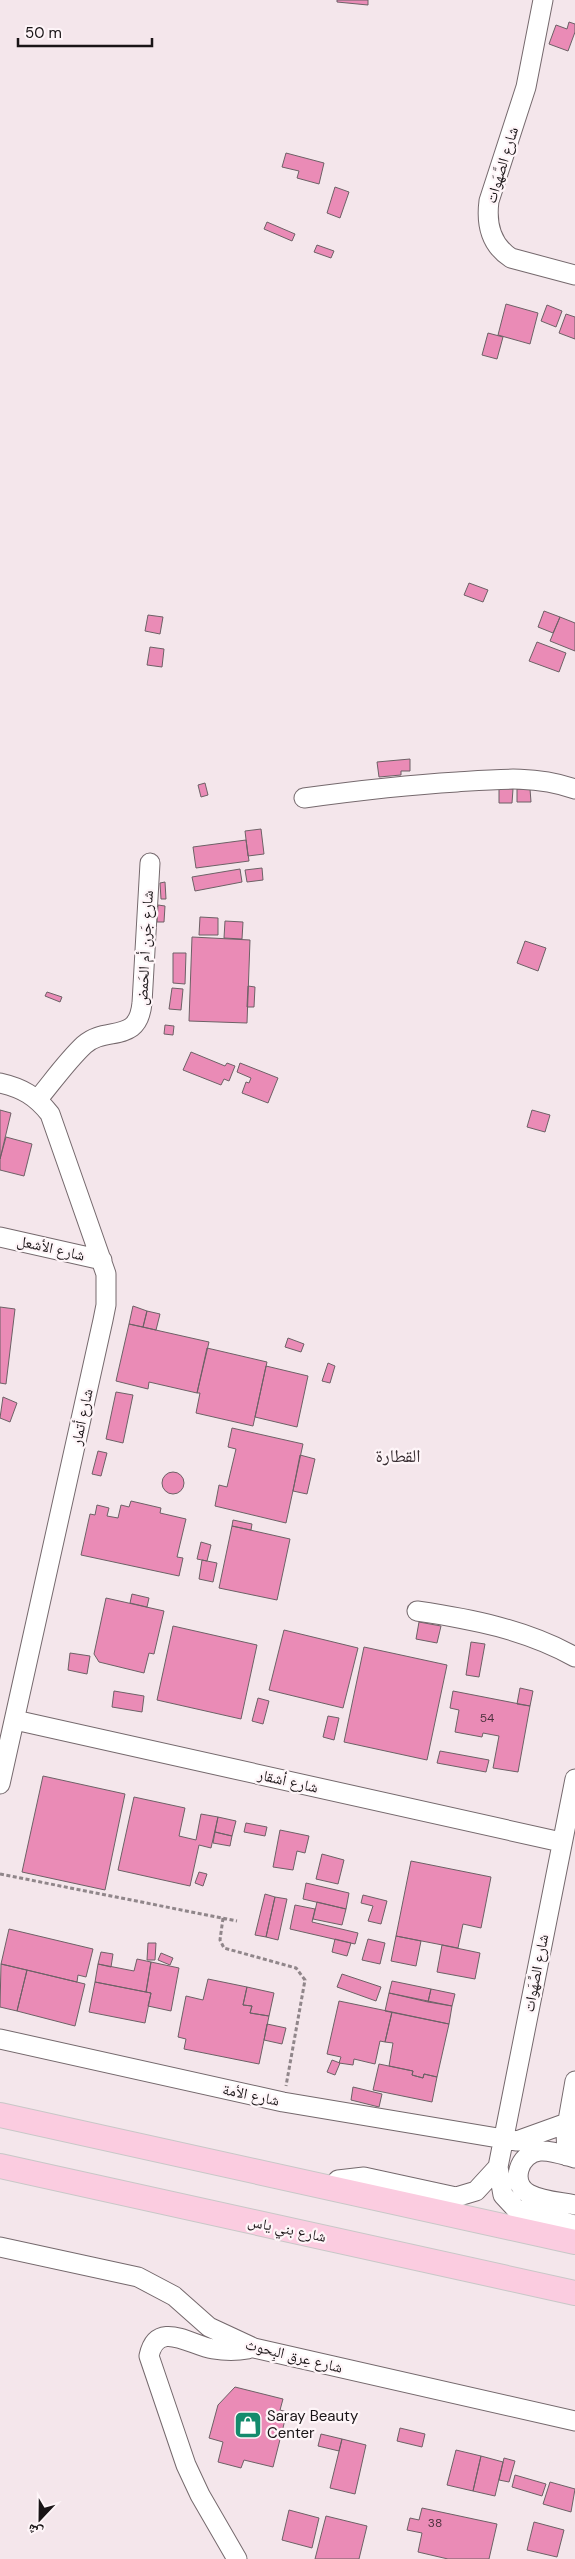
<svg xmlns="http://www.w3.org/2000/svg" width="575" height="2559" viewBox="0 0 575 2559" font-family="'DM Sans','Noto Naskh Arabic',sans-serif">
<rect width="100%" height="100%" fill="#f4e6eb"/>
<path fill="#ea8bb6" stroke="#6d6166" d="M337,0H368V5L337,2Z
M569,22L575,24V32L568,51L549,44L556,25L567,29Z
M286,153L324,163L319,184L297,178L299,171L282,167Z
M335,187L349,192L340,218L327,213Z
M267,222L295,234L292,241L264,229Z
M317,245L334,251L331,258L314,252Z
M506,304L538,313L530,344L498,335Z
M547,305L562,311L556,327L541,321Z
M566,314L575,317V339L559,333Z
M488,333L503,337L497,359L482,355Z
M469,583L488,590L483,602L464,595Z
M544,611L560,617L553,633L538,627Z
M148,615L163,617L160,634L145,631Z
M560,617L575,623V651L550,641Z
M537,642L566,653L559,672L529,661Z
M150,647L164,649L162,667L147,665Z
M410,759V771H401V775L379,777L377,762Z
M205,783L208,795L201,797L198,785Z
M499,788L513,789L512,803H499Z
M517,789H530L531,802H517Z
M261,829L264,854L248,856L245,831Z
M246,840L249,861L196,868L193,847Z
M262,868L263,880L247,882L245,870Z
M240,869L242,882L195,891L192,877Z
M165,882L166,899H161L160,883Z
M158,905L165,906L164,922H157Z
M200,917L218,918V935H199Z
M225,921L243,922L242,939L224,938Z
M192,937L250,940L247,1023L189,1021Z
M525,941L546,948L538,971L517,963Z
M173,953H186L185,984L173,983Z
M248,986L255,987L254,1007H247Z
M172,988L183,989L181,1010L169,1009Z
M47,992L62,997L60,1002L45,996Z
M165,1025L174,1026L173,1035L164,1034Z
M191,1052L225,1066L227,1063L235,1066L229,1081L224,1079L221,1085L183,1070Z
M240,1063L278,1078L268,1103L242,1093L246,1082L249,1083L251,1078L237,1072Z
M0,1110L11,1113L0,1159Z
M532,1110L550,1115L545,1132L527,1127Z
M6,1137L32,1144L24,1176L0,1170V1159Z
M133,1306L147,1311L143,1327L129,1324Z
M0,1307L15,1309L6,1384L0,1383Z
M147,1311L160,1314L156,1330L143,1327Z
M129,1324L209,1342L197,1393L149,1382L148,1389L116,1381Z
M288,1338L304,1344L301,1352L285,1347Z
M207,1348L267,1362L253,1426L196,1413L200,1393H197Z
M328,1363L335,1366L330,1383L322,1381Z
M266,1366L308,1376L297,1427L255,1417Z
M116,1392L133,1395L123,1443L106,1439Z
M3,1397L17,1403L10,1422L0,1418Z
M232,1428L303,1444L286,1523L215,1506L219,1485L227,1487L236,1449L228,1447Z
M98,1451L107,1453L101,1476L92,1474Z
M300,1455L315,1459L307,1494L293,1491Z
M162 1483a11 11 0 1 1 22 0a11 11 0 1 1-22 0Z
M131,1501L161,1508L160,1513L186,1519L177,1557L183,1558L179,1576L81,1555L90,1514L95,1515L97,1505L109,1508L107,1516L118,1518L121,1505L129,1507Z
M233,1520L252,1524L251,1530L232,1526Z
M232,1526L290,1539L277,1600L219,1588Z
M201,1542L211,1545L207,1561L197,1559Z
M202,1560L217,1563L213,1582L199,1579Z
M132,1594L149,1598L147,1607L130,1603Z
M106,1598L164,1611L154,1654L149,1653L144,1673L99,1662L94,1654Z
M419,1622L441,1626L437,1643L416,1639Z
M173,1626L257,1645L241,1719L157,1700Z
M284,1630L358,1648L343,1708L269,1690Z
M471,1642L485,1644L479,1677L466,1675Z
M364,1647L447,1665L427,1760L344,1742Z
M70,1653L90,1656L87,1674L68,1670Z
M520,1688L533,1691L530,1706L517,1704Z
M114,1691L144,1696L142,1712L112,1707Z
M453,1691L530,1706L518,1772L493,1768L499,1736L483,1733L482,1737L455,1732L459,1710L450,1708Z
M258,1698L269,1701L263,1724L252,1721Z
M328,1716L339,1718L334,1740L323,1737Z
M440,1751L489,1760L486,1772L437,1763Z
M43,1776L125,1794L105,1890L22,1872Z
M134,1797L185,1808L179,1836L196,1840L201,1814L218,1817L211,1848L199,1845L190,1886L118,1870Z
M218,1817L236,1821L232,1836L215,1832Z
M246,1823L267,1827L265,1836L244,1832Z
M280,1830L309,1836L305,1853L297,1851L293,1870L273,1867Z
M215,1832L232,1836L230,1846L213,1843Z
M322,1854L344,1860L338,1884L316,1879Z
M411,1861L491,1877L481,1928L463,1924L458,1948L396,1936Z
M199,1872L207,1874L203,1886L195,1883Z
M306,1883L349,1893L346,1909L303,1899Z
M265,1894L275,1897L266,1937L255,1935Z
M363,1895L387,1901L381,1924L368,1921L373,1906L361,1903Z
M275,1897L287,1899L278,1940L266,1937Z
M317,1902L346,1909L342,1925L313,1919Z
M295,1905L315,1909L312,1922L358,1933L355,1944L290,1929Z
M9,1929L93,1949L86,1977L78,1975L77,1982L1,1964Z
M396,1936L421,1941L416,1966L391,1961Z
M335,1939L351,1943L347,1956L332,1952Z
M368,1939L385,1943L380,1964L362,1960Z
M148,1943H156L155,1960H147Z
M442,1945L480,1953L475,1979L437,1972Z
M101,1952L113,1954L111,1967L98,1964Z
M161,1953L173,1958L170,1965L158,1960Z
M137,1959L151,1962L146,1992L95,1982L98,1964L134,1971Z
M151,1962L179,1968L171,2011L148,2006L151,1993L146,1992Z
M1,1964L27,1970L17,2011L0,2007Z
M27,1970L85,1984L75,2026L17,2011Z
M342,1974L381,1987L376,2001L337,1987Z
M208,1979L247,1987L243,2005L252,2006L250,2013L269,2016L259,2064L184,2049L186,2039L178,2037L186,1996L203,2000Z
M392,1981L431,1989L428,2002L389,1993Z
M95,1982L151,1993L145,2023L89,2012Z
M247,1987L274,1993L269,2016L250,2013L252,2006L243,2005Z
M431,1989L455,1994L452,2006L428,2002Z
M389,1993L452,2006L449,2024L385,2011Z
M339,2001L392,2012L385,2042L380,2041L375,2064L354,2059L353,2065L339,2063L341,2057L327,2054Z
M392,2012L449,2024L437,2077L424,2074L423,2078L412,2075L413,2071L389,2066L393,2043L385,2042Z
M267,2024L286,2028L282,2044L264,2040Z
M332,2060L340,2063L335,2075L327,2072Z
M379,2064L413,2071L412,2075L423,2078L424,2074L437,2077L432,2102L373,2090Z
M353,2087L382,2094L379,2107L351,2100Z
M235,2387L283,2399L280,2410L287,2412L273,2467L244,2460L241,2468L218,2462L223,2442L209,2438L218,2405Z
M400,2428L425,2434L422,2447L397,2441Z
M321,2434L342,2439L339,2451L318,2446Z
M342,2439L366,2445L355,2494L330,2488Z
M456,2450L481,2456L473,2491L447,2485Z
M481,2456L503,2462L495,2496L473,2491Z
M504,2458L515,2461L509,2482L499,2480Z
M515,2475L546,2484L542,2496L512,2487Z
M550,2482L575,2489L571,2512L543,2504Z
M422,2508L497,2524L489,2559H448L418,2552L422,2533L407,2530L410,2518L419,2520Z
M289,2510L319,2518L312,2548L282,2540Z
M326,2516L367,2526L359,2559H315Z
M534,2522L564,2530L557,2557L527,2550Z"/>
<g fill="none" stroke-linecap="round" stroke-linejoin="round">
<g stroke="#75696d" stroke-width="21">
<path id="minor" d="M543,0L526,87L489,201C486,224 491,245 511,258L575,275
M304,798C355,791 406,785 457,782C498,779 535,775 575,789
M0,1083C22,1088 36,1096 50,1114L106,1274V1305L103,1320L0,1784
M38,1099C53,1081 67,1061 84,1045C106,1025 138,1045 142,1003L150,863
M0,1237L102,1260
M417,1611C472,1619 527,1630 575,1657
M15,1720L561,1842
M575,1779L498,2167L503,2195L516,2209L575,2225
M0,2039L283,2102L504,2139L517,2141L567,2123
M567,2156L566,2132L575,2081
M575,2158C564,2155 551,2150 540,2151C519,2153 509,2183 529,2194C542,2201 561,2202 575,2205
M331,2189L338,2180L364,2177L456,2197L476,2191L498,2167
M0,2247L138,2277L174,2296L209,2327L254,2348L575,2421
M237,2559L200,2495L186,2465L149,2356C157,2319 190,2345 213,2349C225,2351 237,2351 248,2349"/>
</g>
<g stroke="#c8c7c7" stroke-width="26">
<path id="major" d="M0,2115L575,2242
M0,2166L575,2293"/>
</g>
<path stroke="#90868a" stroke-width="3" stroke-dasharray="4 2.5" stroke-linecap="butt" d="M0,1874L237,1921
M223,1918L220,1940L224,1948L296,1968L305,1980L286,2086"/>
<use href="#minor" stroke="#fff" stroke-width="19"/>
<use href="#major" stroke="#fbcce0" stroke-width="24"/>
</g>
<defs>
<g id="shop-square" transform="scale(1.4375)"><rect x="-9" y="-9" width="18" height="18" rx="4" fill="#148b6d" stroke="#fef5f8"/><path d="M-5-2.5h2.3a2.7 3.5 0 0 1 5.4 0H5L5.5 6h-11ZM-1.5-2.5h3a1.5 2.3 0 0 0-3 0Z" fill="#fff"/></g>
</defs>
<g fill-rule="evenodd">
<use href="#shop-square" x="248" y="2425"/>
</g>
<g text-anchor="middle" stroke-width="4.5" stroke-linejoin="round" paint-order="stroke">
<g font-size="12" fill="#4d323e">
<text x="487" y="1722">54</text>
<text x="435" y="2527">38</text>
</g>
<g font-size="15" fill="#191416" stroke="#fef5f8">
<text transform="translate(502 165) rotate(-73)" y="5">شارع الصَّهَوات</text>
<text transform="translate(145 948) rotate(-87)" y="5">شارع جَرن أم الحَمض</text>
<text transform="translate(51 1248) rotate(13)" y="5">شارع الأشعل</text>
<text transform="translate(82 1417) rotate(-78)" y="5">شارع أتمار</text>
<text transform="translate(288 1781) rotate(13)" y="5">شارع أشقار</text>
<text transform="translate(536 1973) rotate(-79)" y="5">شارع الصَّهَوات</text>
<text transform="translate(251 2095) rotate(12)" y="5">شارع الأمة</text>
<text transform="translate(287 2229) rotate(12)" y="5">شارع بني ياس</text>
<text transform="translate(294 2356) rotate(14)" y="5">شارع عِرق البِحوث</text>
</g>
<g font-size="15" fill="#191416" stroke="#fef5f8" text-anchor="start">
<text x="267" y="2421">Saray Beauty<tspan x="267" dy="17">Center</tspan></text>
</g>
<g font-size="18" fill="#392e33" stroke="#fef5f8">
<text x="398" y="1462">القطارة</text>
</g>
</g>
<g transform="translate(40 2519) rotate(202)" stroke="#fef5f8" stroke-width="4" paint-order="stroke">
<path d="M0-4L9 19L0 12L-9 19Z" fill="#191416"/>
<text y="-8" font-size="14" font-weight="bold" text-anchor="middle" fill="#191416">ش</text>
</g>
<path d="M18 38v8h134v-8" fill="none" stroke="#191416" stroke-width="2.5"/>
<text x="25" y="38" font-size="15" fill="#191416" stroke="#fef5f8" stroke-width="4" paint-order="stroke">50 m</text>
</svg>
